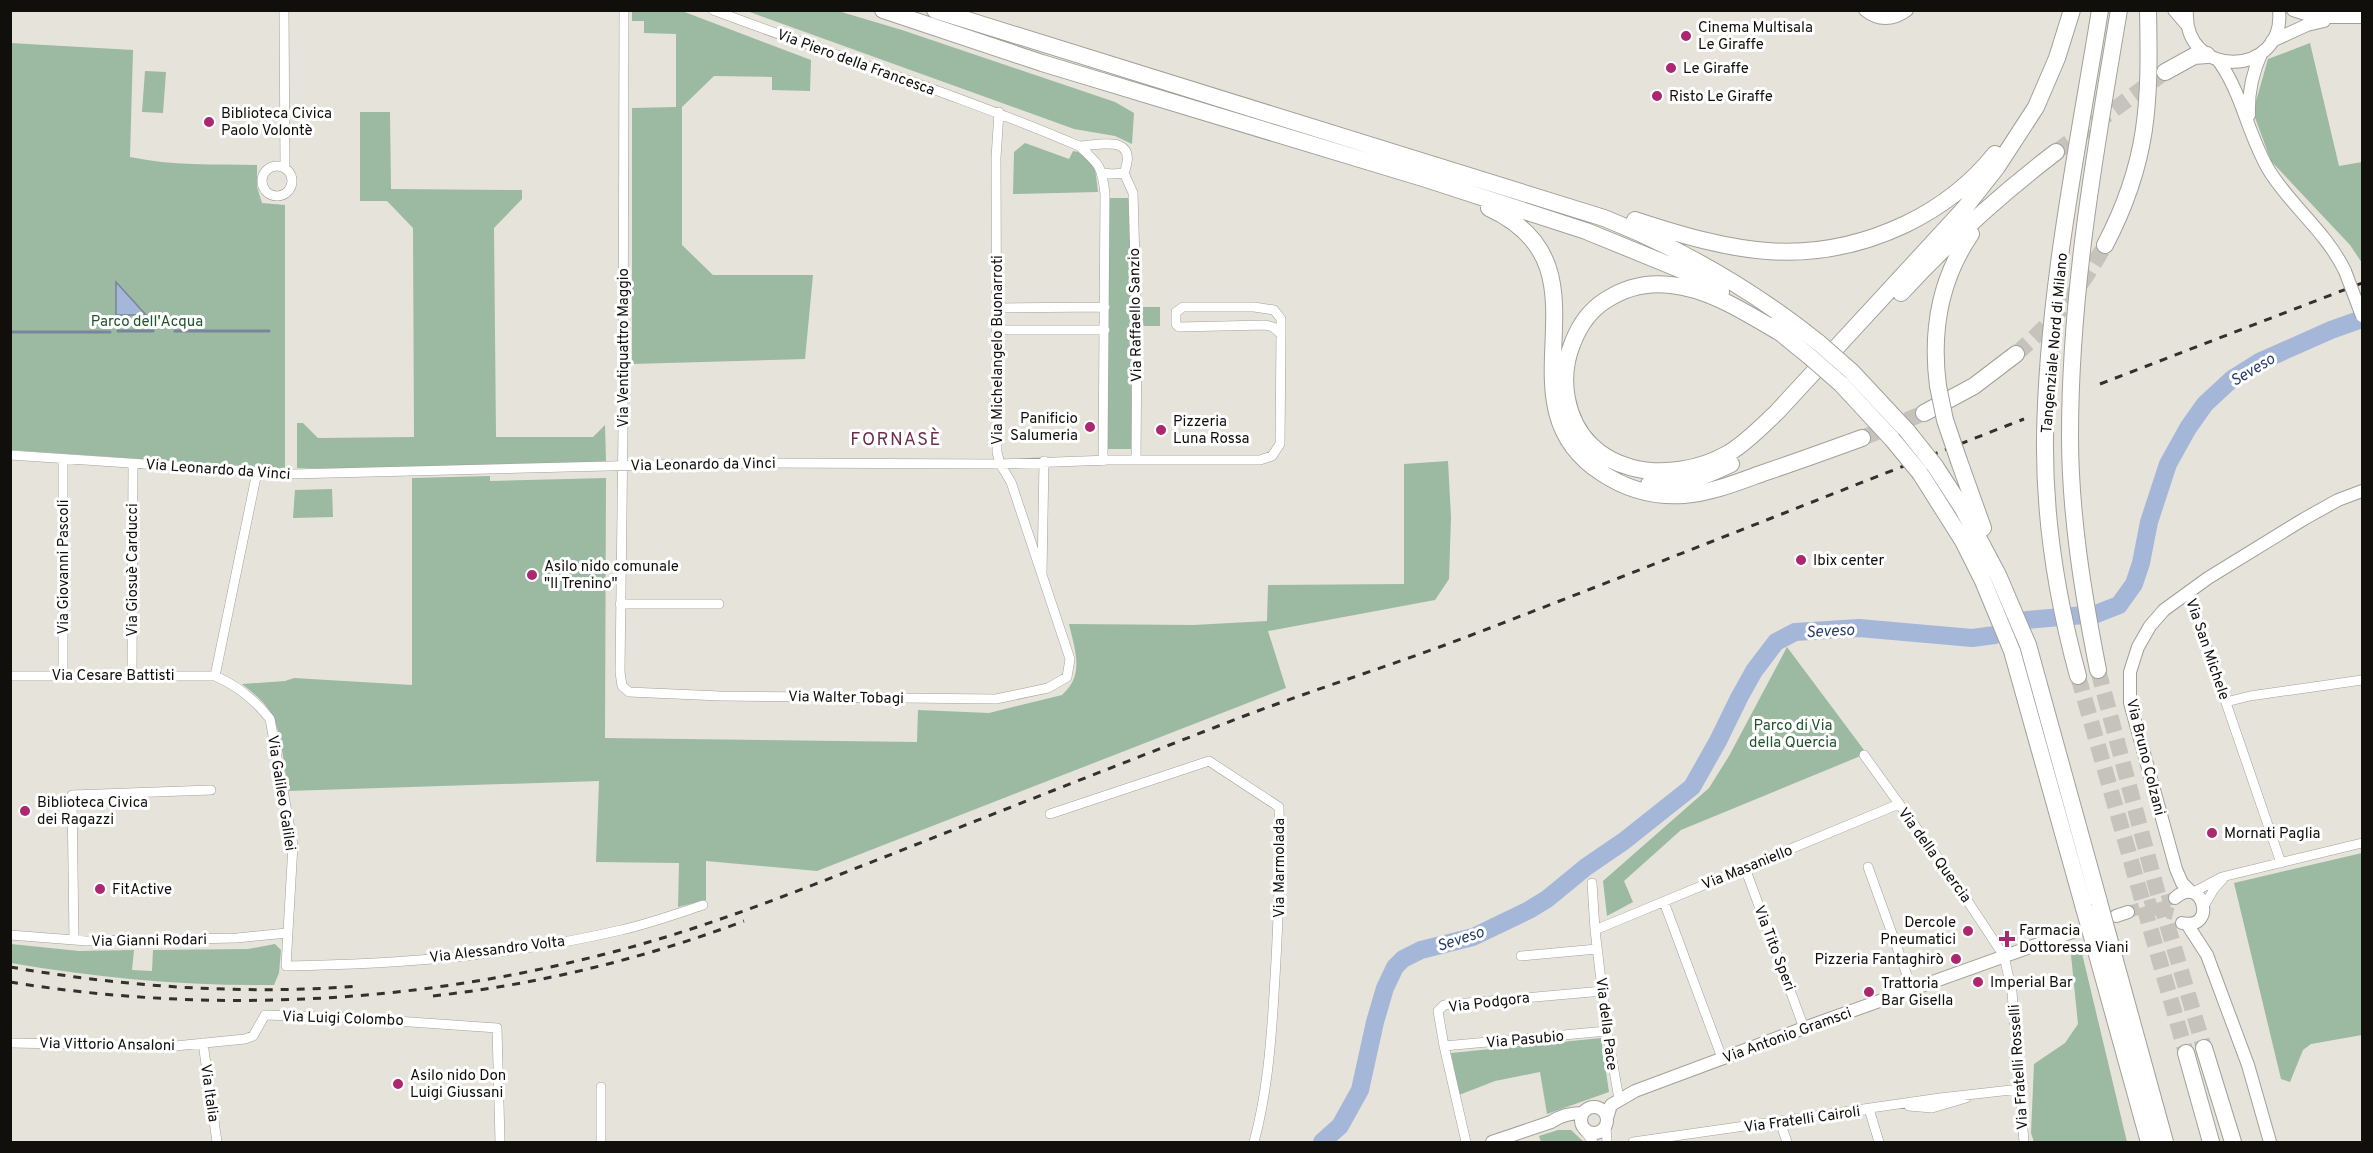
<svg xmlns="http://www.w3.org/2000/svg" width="2373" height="1153" viewBox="0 0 2373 1153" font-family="Overpass,sans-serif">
<rect width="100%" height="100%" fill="#e6e3db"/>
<path fill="#9bbaa1" d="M632,11H682L811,60L810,91L772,90V77L714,76L682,107V245L713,275H813L805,359L632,364V108L676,107V34L644,33V21H632Z
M747,11H838L902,30L1115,102L1134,113L1132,144L1115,136L1074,129Z
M10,43L133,50L130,157C172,166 215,164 257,165V187L262,203L285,205V469L11,450Z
M2310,43L2339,166L2362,162V263L2350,245L2271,161L2253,112L2268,59Z
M145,71L166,72L163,113L142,112Z
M360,112H390L391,189L522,190V199L494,228L496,437H593L605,425L606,462L337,469L297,468V423H303L318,438L414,437L413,228L387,201H360Z
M1025,143L1069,159L1073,151L1083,153L1095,168L1098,192L1013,194L1014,152Z
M1107,198H1130L1132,449H1107Z
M1141,307H1160V326H1141Z
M1448,461L1451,517L1449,579L1435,600L1268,631L1286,688L817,871L706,861V900L678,907L679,863L596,862L599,781L288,791C285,771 281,729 271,713C264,701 252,692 242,684L285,681L294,678L412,685V478L490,476V481L606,478L605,738L917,742L918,710L989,713L1062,695C1085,675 1075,650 1069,624L1193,625L1267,621L1268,585L1404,584V464Z
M332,489L333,517L293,518L295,490Z
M1787,647L1864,750L1863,755L1681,830L1624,881L1633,902L1607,916L1603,881L1709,788L1729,756Z
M2362,853V1035L2311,1044L2303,1050L2290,1082L2281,1079L2234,883Z
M11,944L79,951L134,950L132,970L152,971L153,950L248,949L275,944L281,950L279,973L274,985C185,986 98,978 11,963Z
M2080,945L2127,1142H2034L2031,1133L2034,1064L2065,1043L2078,1024L2071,955Z
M1601,1038L1609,1092L1547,1114L1540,1072L1495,1081L1459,1095L1451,1053Z
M1558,1130H1571L1584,1142H1541L1539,1136Z"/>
<path fill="#a5b7d8" stroke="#78859b" stroke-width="1.5" d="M116,282L146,315H116Z"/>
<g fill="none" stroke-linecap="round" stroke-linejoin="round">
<path stroke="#78859b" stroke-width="3" d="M118,331H153
M175,331H269
M10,332H110"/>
<path stroke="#a5b7d8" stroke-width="18" d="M1322,1142L1340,1126L1360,1090L1375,1022L1385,988L1395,967L1403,959L1421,950L1473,937L1529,910L1547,899L1586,867L1624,841L1692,787L1718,741L1739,698L1754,671L1776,642L1795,632L1859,628L1972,638L1995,635L2008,624L2027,620L2096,614L2119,605L2134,584L2141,563L2149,522L2168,464L2188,428L2205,404L2232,379L2259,362L2331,330L2362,319"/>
<path stroke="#c6c3bc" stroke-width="12" stroke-dasharray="12 6" stroke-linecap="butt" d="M2150,908L2173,914
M2128,912L2175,898"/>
<path stroke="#c6c3bc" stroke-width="16" stroke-dasharray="16 8" stroke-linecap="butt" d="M2056,152L2165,72
M2016,354C2056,319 2079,291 2105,245
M1862,438L1924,413
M2098,670L2156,887L2204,1048
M2078,676L2186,1053"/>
<g stroke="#a2a098" stroke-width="10">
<path id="street" d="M284,10L285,168
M624,10L623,429L620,672L622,686L629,692L720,696L996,699L1048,688L1067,677L1070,659L1011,482L1000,464L997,452L996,158L999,112
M713,10C835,56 959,95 1079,146
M262 181a15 15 0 1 1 30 0a15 15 0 1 1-30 0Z
M1124,173L1133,193L1137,329L1136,460
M997,308L1105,307
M998,330H1105
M10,455L292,474L730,463L1000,464L1109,460H1260L1272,456L1280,444L1281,334V319L1274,310L1254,307H1183L1176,312V324L1179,327L1265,325L1273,327L1281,334
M63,459V675
M1103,461L1105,194C1102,166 1099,164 1079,146C1101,145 1139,134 1124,173L1112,174L1103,173
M1042,574L1044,461
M2188,592L2281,863
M620,604H719
M132,675L133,464
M10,676H215C236,685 256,701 270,719L293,845L286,966C397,964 512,956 621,930C648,924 676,914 703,905
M215,676L257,472
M2226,702L2250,696L2362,680
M1864,755L1951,876L2004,956L2012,992L2024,1142
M1050,814L1209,761L1279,807C1281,869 1278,931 1274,994C1271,1044 1267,1094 1254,1142
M1868,867L1912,989
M1745,868L1804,1028
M1592,883L1595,930L1607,1031L1619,1099
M2192,893L2222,877L2362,843
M1664,902L1722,1058
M2204,906L2214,889L2223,879
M1595,930L1899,804
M10,935L87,941L237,938L287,933
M74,940L72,795L211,790
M1521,956L1597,949
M10,1043L175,1046L245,1039L253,1036L265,1015L353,1018L497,1028L500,1142
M203,1043L217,1142
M1444,1046L1607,1031
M1909,1106L1932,1108L1966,1098
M1869,1109L1879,1142
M1780,1122L1787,1142
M1606,1127L1607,1142
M1584,1130L1593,1142
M601,1142V1087
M1466,1142L1444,1046L1438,1011L1444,1005L1603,991
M1633,1142L1940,1098L2020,1089"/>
</g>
<g stroke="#a2a098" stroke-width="14">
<path id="secondary" d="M1865,10C1879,21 1893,20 1907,10
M2174,10L2187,25
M2187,10C2182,80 2286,78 2279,10
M2293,10L2315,17H2362
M2272,41L2307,25L2324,21
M2218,60C2243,94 2248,137 2270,172C2293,208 2326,232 2345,271
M2249,115C2248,93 2252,74 2261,54
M2191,892L2182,883L2176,869L2130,703V672L2138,647L2150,626L2164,610L2208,578L2304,519L2338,500L2362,491
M2175,898C2203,873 2218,931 2182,923
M2116,916L2128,912
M2187,924L2207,955L2248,1065L2270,1142
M1581 1120a13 13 0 1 1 26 0a13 13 0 1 1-26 0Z
M1607,1118L1611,1105L1635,1091L1804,1028L2075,931
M1492,1142L1551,1122C1561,1115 1571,1113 1582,1113"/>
</g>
<g stroke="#a2a098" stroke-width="18">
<path id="highway" d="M883,10L1042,63L1426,179L1586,231L1684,271L1721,292
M935,10L1604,218C1682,249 1753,290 1819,343
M2165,72L2194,56L2207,55
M1489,208C1621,268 1492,402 1602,473C1626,489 1655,497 1684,495C1711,493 1738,482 1763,473C1796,462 1829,450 1862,438
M1635,220C1732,252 1809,270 1906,224C1941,207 1971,184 1995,154
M2105,245C2149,161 2150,103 2148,10
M1901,293C1948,242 2001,194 2056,152
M1772,326L1809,356
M1779,332C1746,313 1710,289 1671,285C1647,282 1626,287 1606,300C1590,310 1580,324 1573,342C1565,361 1563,379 1567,399C1582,476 1670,487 1729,453C1747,442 1762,426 1777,412L1964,209L1997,167L2036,107L2057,58L2072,10
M1851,371L1908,432
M1841,384L1892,439
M1938,386C1931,332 1940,279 1971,234
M1924,413L1974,386L2016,354
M1959,461L1983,528
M1935,466L1963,509L1998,575L2028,645L2099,902
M1920,473L1963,541L1983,581L2012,651L2084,908
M1649,484C1680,486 1704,477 1731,464
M2098,670C2083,594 2070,514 2070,436C2070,292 2095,152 2119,10
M2078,676C2057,599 2044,517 2045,438C2047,295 2077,152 2100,10
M2108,935L2165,1142
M2093,940L2149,1142
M2204,1048L2233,1142
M2186,1053L2211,1142"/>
</g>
<use href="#street" stroke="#fff" stroke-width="9"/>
<use href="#secondary" stroke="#fff" stroke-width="12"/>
<use href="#highway" stroke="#fff" stroke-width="16"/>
<path stroke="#33312d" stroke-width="3" stroke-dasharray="8 8" stroke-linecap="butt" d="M2100,384L2362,283
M10,967C126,987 243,995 360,986
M10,982C206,1014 410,1004 601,955C698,931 790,894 882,858C1001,811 1120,764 1239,718C1315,689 1393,665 1469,636C1654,565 1839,491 2024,419
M433,996C540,984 643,959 744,921"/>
<g stroke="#a2a098" stroke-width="14" stroke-linecap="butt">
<path id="secondary-bridge" d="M2345,271L2362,316"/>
</g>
<g stroke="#a2a098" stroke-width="18" stroke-linecap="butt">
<path id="highway-bridge" d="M1819,343L1851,371
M1809,356L1841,384
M1938,386L1945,420L1959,461
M1908,432L1935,466
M1892,439L1920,473
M2099,902L2108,935
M2084,908L2093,940"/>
</g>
<use href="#secondary-bridge" stroke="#fff" stroke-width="12"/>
<use href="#highway-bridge" stroke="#fff" stroke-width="16"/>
</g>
<g fill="#ac276f" stroke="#fff" stroke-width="2">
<circle cx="1686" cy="36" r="6"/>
<circle cx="1671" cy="68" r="6"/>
<circle cx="1657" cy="96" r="6"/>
<circle cx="209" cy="122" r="6"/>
<circle cx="1090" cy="427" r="6"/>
<circle cx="1161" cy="430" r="6"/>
<circle cx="1801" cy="560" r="6"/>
<circle cx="532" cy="575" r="6"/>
<circle cx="25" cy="811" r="6"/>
<circle cx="2212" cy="833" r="6"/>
<circle cx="100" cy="889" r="6"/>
<circle cx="1968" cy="931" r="6"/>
<path d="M2004 930h6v6h6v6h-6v6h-6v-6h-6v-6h6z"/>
<circle cx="1956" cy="959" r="6"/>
<circle cx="1978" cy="982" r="6"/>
<circle cx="1869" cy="992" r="6"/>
<circle cx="398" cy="1084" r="6"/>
</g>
<g text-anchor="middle" stroke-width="6" stroke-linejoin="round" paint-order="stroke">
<g font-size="15" fill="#100f0c" stroke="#fff" text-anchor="start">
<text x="1698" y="32">Cinema Multisala<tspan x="1698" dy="17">Le Giraffe</tspan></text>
<text x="1683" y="73">Le Giraffe</text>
<text x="1669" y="101">Risto Le Giraffe</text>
<text x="221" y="118">Biblioteca Civica<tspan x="221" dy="17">Paolo Volontè</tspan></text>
<text x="1078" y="423" text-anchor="end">Panificio<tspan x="1078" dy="17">Salumeria</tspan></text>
<text x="1173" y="426">Pizzeria<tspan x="1173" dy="17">Luna Rossa</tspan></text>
<text x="1813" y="565">Ibix center</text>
<text x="544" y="571">Asilo nido comunale<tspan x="544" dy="17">"Il Trenino"</tspan></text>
<text x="37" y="807">Biblioteca Civica<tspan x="37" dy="17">dei Ragazzi</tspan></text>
<text x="2224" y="838">Mornati Paglia</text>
<text x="112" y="894">FitActive</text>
<text x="1956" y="927" text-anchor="end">Dercole<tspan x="1956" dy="17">Pneumatici</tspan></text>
<text x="2019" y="935">Farmacia<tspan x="2019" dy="17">Dottoressa Viani</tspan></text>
<text x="1944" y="964" text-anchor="end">Pizzeria Fantaghirò</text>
<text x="1990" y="987">Imperial Bar</text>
<text x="1881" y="988">Trattoria<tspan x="1881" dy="17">Bar Gisella</tspan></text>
<text x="410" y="1080">Asilo nido Don<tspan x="410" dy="17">Luigi Giussani</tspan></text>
</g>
<g font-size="15" fill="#100f0c" stroke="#fff">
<text transform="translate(856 62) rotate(20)" y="5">Via Piero della Francesca</text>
<text transform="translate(1135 315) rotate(-91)" y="5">Via Raffaello Sanzio</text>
<text transform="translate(2054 343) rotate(-85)" y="5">Tangenziale Nord di Milano</text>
<text transform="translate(623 348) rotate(-90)" y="5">Via Ventiquattro Maggio</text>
<text transform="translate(997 350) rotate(-90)" y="5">Via Michelangelo Buonarroti</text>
<text transform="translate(703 464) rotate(-1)" y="5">Via Leonardo da Vinci</text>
<text transform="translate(218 469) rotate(4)" y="5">Via Leonardo da Vinci</text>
<text transform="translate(63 567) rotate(-90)" y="5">Via Giovanni Pascoli</text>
<text transform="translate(132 570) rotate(-90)" y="5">Via Giosuè Carducci</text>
<text transform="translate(2208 649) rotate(71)" y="5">Via San Michele</text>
<text x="113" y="680">Via Cesare Battisti</text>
<text transform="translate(846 697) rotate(1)" y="5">Via Walter Tobagi</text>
<text transform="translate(2146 757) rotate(76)" y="5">Via Bruno Colzani</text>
<text transform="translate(282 793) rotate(81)" y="5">Via Galileo Galilei</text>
<text transform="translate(1935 855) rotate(54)" y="5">Via della Quercia</text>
<text transform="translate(1747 867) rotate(-22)" y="5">Via Masaniello</text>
<text transform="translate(1279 868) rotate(-90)" y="5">Via Marmolada</text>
<text transform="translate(149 940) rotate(-1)" y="5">Via Gianni Rodari</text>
<text transform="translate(1775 948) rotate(69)" y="5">Via Tito Speri</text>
<text transform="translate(497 949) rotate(-7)" y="5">Via Alessandro Volta</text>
<text transform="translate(1489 1002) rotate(-7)" y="5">Via Podgora</text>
<text transform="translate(343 1018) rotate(2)" y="5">Via Luigi Colombo</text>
<text transform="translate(1607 1024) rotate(83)" y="5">Via della Pace</text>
<text transform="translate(1787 1035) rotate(-20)" y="5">Via Antonio Gramsci</text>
<text transform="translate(1525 1039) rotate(-5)" y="5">Via Pasubio</text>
<text transform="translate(107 1044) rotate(1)" y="5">Via Vittorio Ansaloni</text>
<text transform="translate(2018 1067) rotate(-94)" y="5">Via Fratelli Rosselli</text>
<text transform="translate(210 1093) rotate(82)" y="5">Via Italia</text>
<text transform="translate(1802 1119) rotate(-8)" y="5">Via Fratelli Cairoli</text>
</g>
<g font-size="15" fill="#20522d" stroke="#fff">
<text x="147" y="326">Parco dell'Acqua</text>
<text x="1793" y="730">Parco di Via<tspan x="1793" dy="17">della Quercia</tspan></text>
</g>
<g font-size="16" font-style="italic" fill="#273e6a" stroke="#fff">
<text transform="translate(2252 369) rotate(-31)" y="6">Seveso</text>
<text transform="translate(1830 630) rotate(-3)" y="6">Seveso</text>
<text transform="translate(1460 938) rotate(-18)" y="6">Seveso</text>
</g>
<g font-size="18" letter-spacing="1.5" fill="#6d2c4c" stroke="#fff">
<text x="896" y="445">FORNASÈ</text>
</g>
</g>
<rect width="2373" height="1153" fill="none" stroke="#100f0c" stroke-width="24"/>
</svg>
